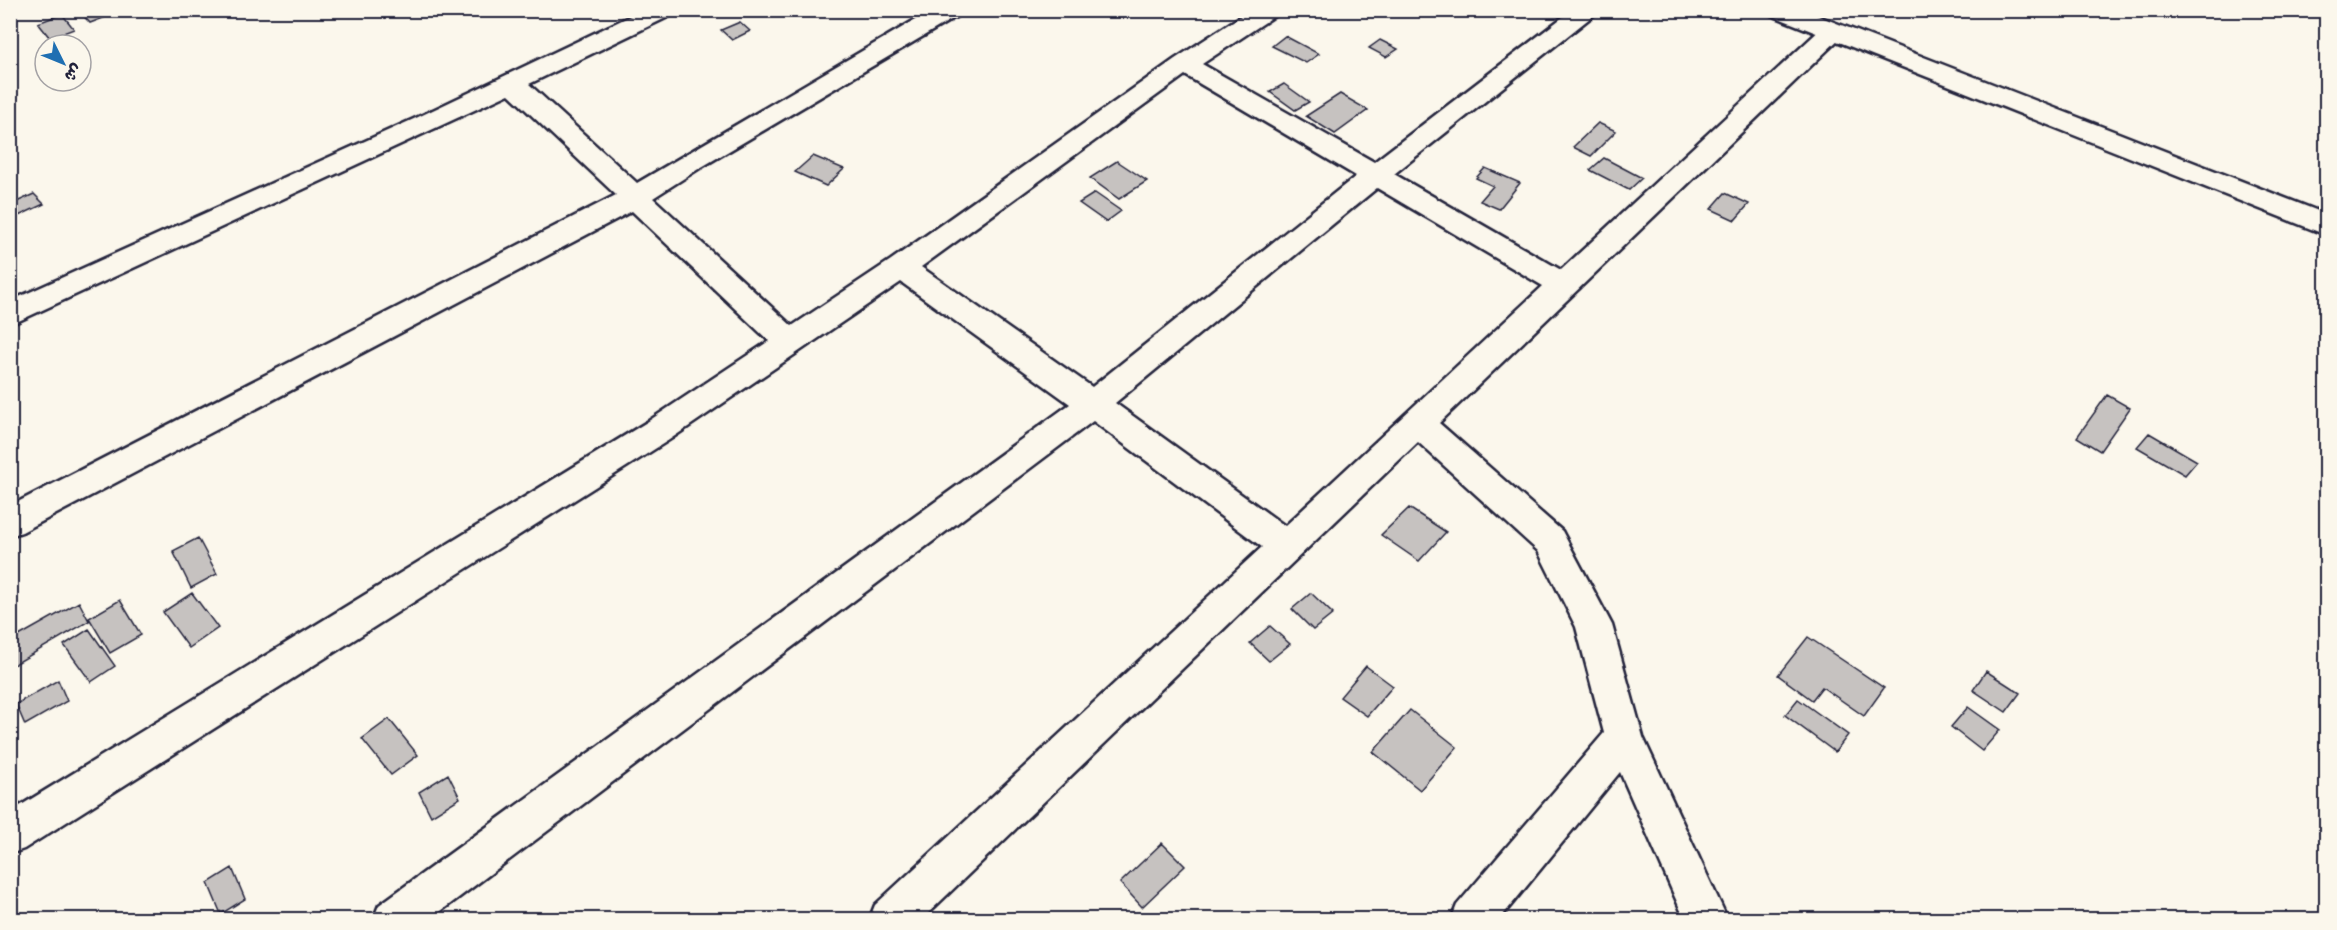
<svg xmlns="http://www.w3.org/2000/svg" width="2337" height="930" viewBox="0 0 2337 930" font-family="'Architects Daughter','Playpen Sans Arabic',sans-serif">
<rect width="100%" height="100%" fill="#fbf7ec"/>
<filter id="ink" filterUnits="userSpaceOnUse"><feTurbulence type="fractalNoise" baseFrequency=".0167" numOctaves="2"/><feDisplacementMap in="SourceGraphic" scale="12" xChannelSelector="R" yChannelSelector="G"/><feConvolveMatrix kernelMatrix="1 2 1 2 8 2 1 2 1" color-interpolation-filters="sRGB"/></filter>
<g filter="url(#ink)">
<path fill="#c6c2c0" stroke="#22223b" stroke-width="1.5" d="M78,10H111L114,14L90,23Z
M62,14L74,29L50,38L38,23Z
M740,22L750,31L732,40L721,30Z
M1285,36L1319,54L1306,63L1272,46Z
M1380,40L1398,49L1386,57L1369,48Z
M1284,84L1309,102L1295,110L1270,92Z
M1340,94L1368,110L1335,134L1306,116Z
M1598,123L1616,131L1591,156L1573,147Z
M813,156L844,169L826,186L795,172Z
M1604,158L1642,178L1629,190L1590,170Z
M1117,161L1147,181L1119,199L1090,178Z
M1485,168L1520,183L1499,209L1480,201L1493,186L1476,178Z
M1095,193L1121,211L1106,222L1079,203Z
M1725,193L1749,204L1735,220L1711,209Z
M34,194L44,204L10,220V205Z
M2107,395L2130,408L2100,451L2077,437Z
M2149,433L2197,461L2185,475L2137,447Z
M1409,508L1446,532L1419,561L1381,535Z
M198,538L217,574L191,588L173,551Z
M192,593L218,628L189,648L163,612Z
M1311,593L1333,614L1313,630L1292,609Z
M120,600L141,635L110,653L89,618Z
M79,602L89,621L10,667V641Z
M1270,626L1290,644L1269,661L1250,643Z
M89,629L115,666L91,682L64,645Z
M1808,637L1884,688L1864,716L1822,687L1812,700L1778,675Z
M1366,666L1393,686L1367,716L1340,697Z
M1986,671L2020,693L2006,712L1973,690Z
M58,680L67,701L25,725L16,704Z
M1798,699L1848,735L1835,752L1785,715Z
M1968,707L2000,730L1982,751L1951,727Z
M1410,710L1457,747L1420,790L1373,752Z
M389,719L418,755L391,775L362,739Z
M448,774L460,798L431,816L419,792Z
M1162,843L1185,866L1142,907L1120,883Z
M232,868L245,899L221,914L208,883Z"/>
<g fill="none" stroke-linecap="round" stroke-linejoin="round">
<g stroke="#22223b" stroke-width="5">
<path id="street" d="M643,10H675L672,15L529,84L637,183L932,10H962L959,15L700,168L653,198L792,326L891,260L1175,59L1250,10H1279L1276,15L1202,64L1374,162L1572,10H1600L1394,174L1561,270L1824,26L1833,24L1842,26L1845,31L1842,36L1439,423L1562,531L1612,625L1643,737L1728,920H1685L1620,772L1499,920H1451L1457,905L1604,733L1576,627L1538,551L1418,442L921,920H869L875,905L1262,547L1093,421L429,920H373L379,905L1070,404L901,282L669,440L24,849L10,854V812L647,422L769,341L632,211L22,532L10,536V506L616,195L509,94L10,325V301L416,118ZM1185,75L1356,176L1092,387L921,267ZM1377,188L1543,286L1285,526L1115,403Z"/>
</g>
<g stroke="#22223b" stroke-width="5">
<path id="secondary" d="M1768,10H1803L2326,214V235L1771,15Z"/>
</g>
<use href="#street" fill="#fbf7ec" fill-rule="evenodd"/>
<use href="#secondary" fill="#fbf7ec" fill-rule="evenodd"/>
</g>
</g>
<rect width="2337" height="930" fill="none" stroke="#fbf7ec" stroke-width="36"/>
<rect x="18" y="18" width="2301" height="894" fill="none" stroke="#22223b" stroke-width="2" filter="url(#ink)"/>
<g transform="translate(63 63) rotate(133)"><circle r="28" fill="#fbf7ec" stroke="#a4a2a5" stroke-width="1.5"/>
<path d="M0-4.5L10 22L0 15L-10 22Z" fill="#1f6fb2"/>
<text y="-9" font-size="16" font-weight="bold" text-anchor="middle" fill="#22223b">ش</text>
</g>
</svg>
